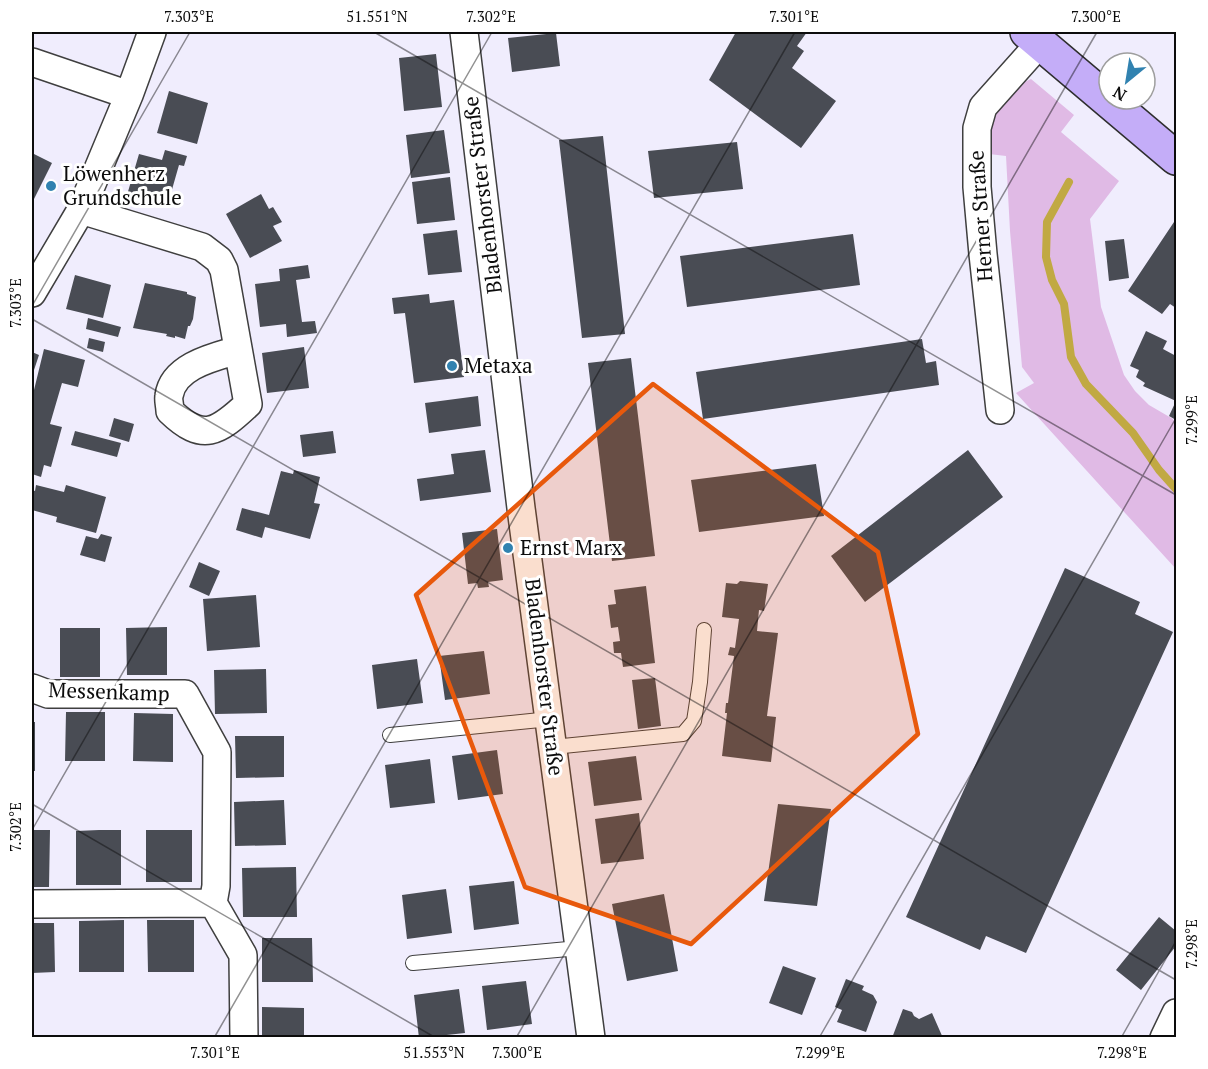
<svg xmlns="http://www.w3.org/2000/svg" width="1208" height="1069" viewBox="0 0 1208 1069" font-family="'PT Serif',serif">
<rect width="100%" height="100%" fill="#f0edfd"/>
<path fill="#e0bae5" d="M1031,79L1074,115L1061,132L1119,181L1090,219L1101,307L1124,375L1135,391L1149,405L1173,419L1176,423V569L1016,393L1034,383L1022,367L1010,231L1006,156L989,154C989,146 989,137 990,130C993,109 1013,86 1031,79Z"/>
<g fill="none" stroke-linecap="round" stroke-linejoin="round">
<path stroke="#c1a943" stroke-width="8" d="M1069,182L1047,222L1046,257L1052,280L1064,304L1071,357L1086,384L1133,433L1159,470L1176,489"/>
</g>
<path fill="#494c54" d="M736,32H807L797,46L804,51L792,68L836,101L801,148L709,80Z
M556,33L560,66L512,72L508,38Z
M436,54L442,107L404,111L399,58Z
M169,91L208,103L197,144L157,133Z
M444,130L450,173L411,178L406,135Z
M603,136L625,334L582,338L559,140Z
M737,142L743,189L654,198L648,151Z
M165,150L187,156L184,166L179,165L167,207L127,195L139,154L162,160Z
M32,153L52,163L32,203Z
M450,177L455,220L417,224L412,182Z
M261,194L269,209L273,207L282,222L273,226L282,241L250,258L226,214Z
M1176,219V308L1170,304L1162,314L1128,291Z
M457,230L462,272L428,275L423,234Z
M853,234L860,285L687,307L680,256Z
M1124,239L1129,278L1109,281L1105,241Z
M308,265L310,278L296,280L302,322L315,321L317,333L287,337L286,324L260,327L255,284L280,281L279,269Z
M75,275L111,285L103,318L66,309Z
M145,283L187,292V294L196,297L193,319L190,326H188L185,339L175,336V338L166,336L167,334L133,328Z
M429,294L430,303L454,300L464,377L414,383L405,313L394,314L392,298Z
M88,318L121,327L118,337L86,329Z
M1146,331L1167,341L1163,349L1176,356V420L1169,416L1176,401L1143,386L1145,383L1136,377L1139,370L1130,366Z
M89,338L105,342L103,352L87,348Z
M922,339L926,363L936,361L939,385L703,419L696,372Z
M304,347L309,388L267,393L262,353Z
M44,349L85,360L78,387L62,383L50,424L62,427L51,467L44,465L41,477L32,474V390H34Z
M32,352L39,355L32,376Z
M631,358L655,556L612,561L588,363Z
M478,396L481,426L429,433L425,403Z
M114,418L134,424L129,442L109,436Z
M75,431L121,443L117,457L71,445Z
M333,431L336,453L303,457L300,435Z
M485,450L491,492L420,501L417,479L454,474L451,454Z
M968,450L1003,497L865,602L831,556Z
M816,464L824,516L699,532L691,480Z
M294,470L320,477L314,503L320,504L310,539L265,527L262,538L236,530L242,508L269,515L281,471L293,474Z
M36,485L64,492L66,485L106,497L96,533L56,522L57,517L32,510V490L35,491Z
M497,529L503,580L488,582L489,587L478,588L477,583L468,584L462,533Z
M101,534L112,537L105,562L80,555L86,536L98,539Z
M199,562L220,571L209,596L189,587Z
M1065,568L1140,602L1135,614L1173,632L1026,953L986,936L980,950L906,917Z
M740,581L768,584L764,611L759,610L757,631L778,633L767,716L776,717L771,762L722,756L727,713H725L726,703H728L734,656L728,655L730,647L735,648L739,619L722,617L726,583L737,584Z
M646,586L655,663L623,667L621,653H614L613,642L620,641L618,627L611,628L608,605L616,604L614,590Z
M256,595L260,647L207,651L203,599Z
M167,627V675H127L126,628Z
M60,628H100V677H60Z
M484,651L490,694L445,700L439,656Z
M417,659L423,703L377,709L372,665Z
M266,669L267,713L215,714L214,670Z
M655,678L661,726L638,729L632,680Z
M66,712H105V761H65Z
M134,713L173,714V762L133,761Z
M32,722H35V771H32Z
M235,736H284V777L236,778Z
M497,750L503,794L458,800L452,756Z
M636,756L642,800L594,806L588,762Z
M430,759L435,803L390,808L385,765Z
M284,800L286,845L235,846L234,802Z
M778,804L831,809L817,906L764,901Z
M639,813L644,859L601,864L595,819Z
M32,830H50L49,887H32Z
M99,830H121V885H76V831Z
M146,830H192V882H146Z
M296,867L297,917H243L242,868Z
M514,881L519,924L474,930L469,886Z
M446,889L452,933L407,939L402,895Z
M664,894L678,971L627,981L612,904Z
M1159,917L1176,931V946L1141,990L1116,970Z
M124,920V972H79V921Z
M147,920H194V972H148Z
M32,923H54L55,972L32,973Z
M262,938H312L313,982H262Z
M783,966L816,978L802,1015L769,1003Z
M846,979L864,986L862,990L873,995L877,1002L866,1032L837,1022L842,1010L835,1007Z
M526,981L532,1024L487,1030L482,986Z
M459,989L465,1033L419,1038L414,995Z
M262,1007L304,1008V1038H262Z
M903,1009L912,1012L914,1016L919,1019L932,1013L943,1038H892Z"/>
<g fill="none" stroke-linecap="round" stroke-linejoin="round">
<g stroke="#3f3f3f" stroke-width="16">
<path id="service" d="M390,735L550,719
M553,747L683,734L694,721L700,682L704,630
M413,963L579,948"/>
</g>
<g stroke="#3f3f3f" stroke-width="30">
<path id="minor" d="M464,32L521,508L591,1038
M32,62L129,95
M81,210L202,247L219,260L224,270L248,404C218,432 203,443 170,411C170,406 168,400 169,396C173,366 214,357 238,350
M32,293L81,210L129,95L152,32
M1000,410L983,254L977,187V128L983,107L1040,43
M32,688L48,694H185L217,752L216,886L213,903
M32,904L213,903L243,955L244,1038
M1164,1038L1176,1013"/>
</g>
<g stroke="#2e2e2e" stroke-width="36">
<path id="secondary" d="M1027,32L1176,158"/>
</g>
<use href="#service" stroke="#fff" stroke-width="14"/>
<use href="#minor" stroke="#fff" stroke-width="27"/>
<use href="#secondary" stroke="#c4adf8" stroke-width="33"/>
</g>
<path fill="#e8590c" fill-opacity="0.2" stroke="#e8590c" stroke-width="4.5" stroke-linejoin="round" d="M653,384L878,552L918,734L691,944L525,887L416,595Z"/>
<path fill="none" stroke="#0c0c0c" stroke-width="1.5" stroke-opacity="0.45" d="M374,32L1176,495M32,306L190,32M32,319L1176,980M32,804L436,1038M32,830L492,32M214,1038L795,32M516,1038L1097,32M819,1038L1176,418M1121,1038L1176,941"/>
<g fill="#3182b0" stroke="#fff" stroke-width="2">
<circle cx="51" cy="186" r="6"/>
<circle cx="452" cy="366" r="6"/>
<circle cx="508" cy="548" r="6"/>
</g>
<g text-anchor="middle" stroke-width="6" stroke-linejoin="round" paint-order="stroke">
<g font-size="21" fill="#0c0c0c" stroke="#fff" text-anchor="start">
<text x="63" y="181">Löwenherz<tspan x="63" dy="24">Grundschule</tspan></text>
<text x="464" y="373">Metaxa</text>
<text x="520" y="555">Ernst Marx</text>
</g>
<g font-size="21" fill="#0c0c0c" stroke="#fff">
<text transform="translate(483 195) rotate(-97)" y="7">Bladenhorster Straße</text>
<text transform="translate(981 216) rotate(-94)" y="7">Herner Straße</text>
<text transform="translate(544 677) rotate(83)" y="7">Bladenhorster Straße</text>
<text transform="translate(109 692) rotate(2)" y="7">Messenkamp</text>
</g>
</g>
<rect width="1208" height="1069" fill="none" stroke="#ffffff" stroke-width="66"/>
<g transform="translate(1127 81) rotate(210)"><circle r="28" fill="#ffffff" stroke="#9e9e9e" stroke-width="1.5"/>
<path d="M0-4.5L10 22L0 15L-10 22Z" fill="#3182b0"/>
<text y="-9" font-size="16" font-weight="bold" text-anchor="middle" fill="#0c0c0c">N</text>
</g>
<rect x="33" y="33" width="1142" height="1003" fill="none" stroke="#0c0c0c" stroke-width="2"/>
<g font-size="15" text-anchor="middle" fill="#0c0c0c">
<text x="189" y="22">7.303°E</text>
<text x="377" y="22">51.551°N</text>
<text x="491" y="22">7.302°E</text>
<text x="794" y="22">7.301°E</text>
<text x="1096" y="22">7.300°E</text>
<text transform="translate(16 303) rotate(-90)" y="5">7.303°E</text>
<text transform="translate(1192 420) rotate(-90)" y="5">7.299°E</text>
<text transform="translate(16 827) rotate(-90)" y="5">7.302°E</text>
<text transform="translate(1192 944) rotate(-90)" y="5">7.298°E</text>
<text x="215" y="1058">7.301°E</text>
<text x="434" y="1058">51.553°N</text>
<text x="517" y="1058">7.300°E</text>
<text x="820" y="1058">7.299°E</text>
<text x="1122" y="1058">7.298°E</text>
</g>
</svg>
